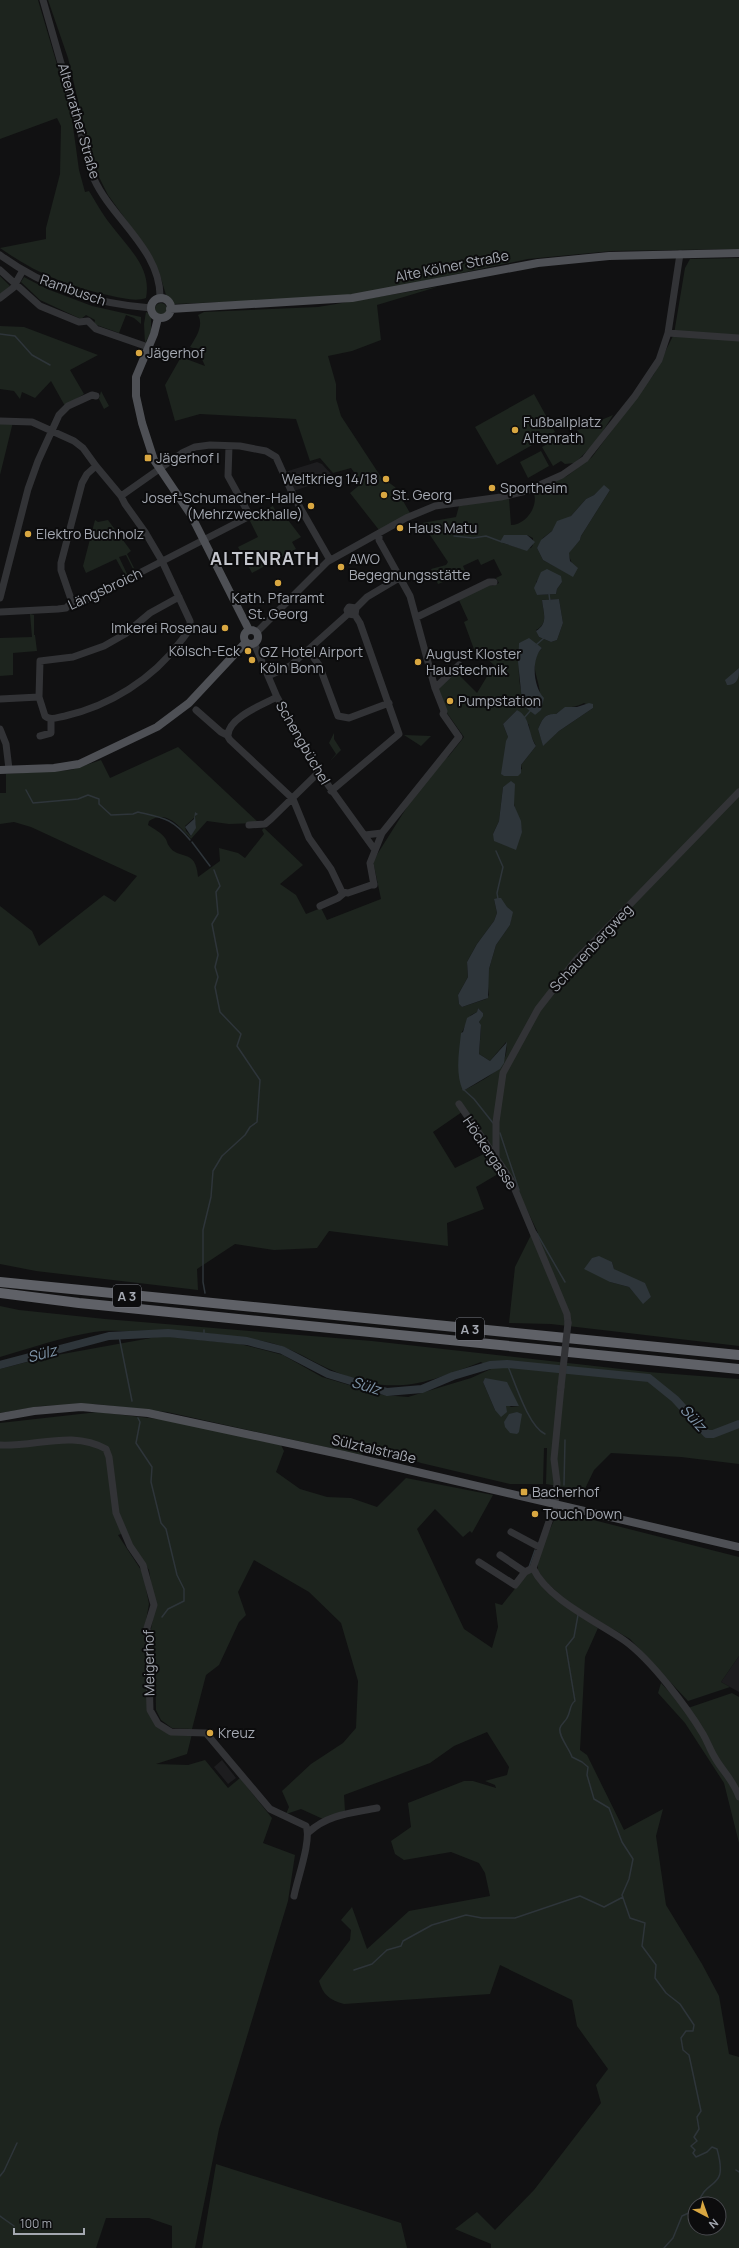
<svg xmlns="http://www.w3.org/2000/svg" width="739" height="2248" viewBox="0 0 739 2248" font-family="Manrope,sans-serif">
<rect width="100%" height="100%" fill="#111112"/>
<path fill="#1d1d1f" d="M317,462L322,464L331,474V478L294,491L286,476L288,471Z
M739,1656V1692L721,1682Z
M222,1760L236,1778L228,1784L214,1767Z"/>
<path fill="#1d241e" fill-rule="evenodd" d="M0,0H38L71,112L79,170L85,192L89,191C96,202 102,214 111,225C128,248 152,267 146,298C136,302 122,298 112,296C70,287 35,273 0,248L46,239V228L60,174L61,126L57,118L0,139Z
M48,0H739V249L612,251L528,259L357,295L300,299L174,304L166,295L160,275L145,246L108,195L93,165L68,58Z
M739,258V1346L551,1324L509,1323L515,1267L531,1235L538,1233L510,1174L462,1112L433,1132L455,1168L488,1152L503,1171L476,1187L484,1209L447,1223L448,1246L329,1231L317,1248L274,1250L235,1244L197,1269L198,1290L36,1271L0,1264V906L32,931L39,946L104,895L115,902L137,876L31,827L14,822L0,824V793H6V774L71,770L101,760L110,778L178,747L259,823L229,824L207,821L191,839C180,827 167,809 149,821L148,825C154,829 162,833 165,838C167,840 167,844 169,846C178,861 196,847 198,877L220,861L219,848L238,853L245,858L264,834L262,830L264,828L303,865L280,884L296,895L306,914L321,908L327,920L381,899L373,861L407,807V803L444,758L448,757L464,737L447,713L437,689L455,671L477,693L494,665L477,650L475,652L464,622L468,620L458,598L488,584L493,586L499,583L496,578L502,575L494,559L481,565L478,559L463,566L466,573L438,584L431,569L446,565L448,562L422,523L456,517L459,506L509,498L511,525C526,525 540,505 533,491L567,476L592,457L654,374L674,334L685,268L690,259ZM604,486L610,490L581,536L580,540L568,553L572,564L571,575L543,560L537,548L543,538L571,516L586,499L594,495ZM512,535L521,537L527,535L533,538V545L531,548L522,549L500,542ZM539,578L562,582L557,589L556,594L537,595L536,582ZM559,599L563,623L557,640L551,642L539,637L536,630C549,623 543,612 542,600ZM526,641L542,648C528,663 538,675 540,693C540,699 537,708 535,715C515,698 519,666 519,643ZM584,703L593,708L559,731L543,745L538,729C542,720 544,713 556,714C567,705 573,709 584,703ZM517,710L529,725L530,734L536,746L521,765L522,769L502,775L508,737L503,724ZM511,782C515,790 513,795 514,804C516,814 521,820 522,832L493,834L499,821L503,787ZM194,818L196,825L191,836L186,831L185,826ZM494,899L512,912L510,925L496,945L489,969L487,979L489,995L486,999L462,1007L459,1004L458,995L468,977L467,962L477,944L494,921L497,913ZM478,1008L483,1013L479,1022L481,1026L479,1054L490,1061L506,1042C511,1069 482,1080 463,1091L461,1034L471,1015L477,1012ZM612,1262L614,1269L651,1297L643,1303L629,1287L610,1282Z
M0,276L10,286L0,295Z
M24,277L47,289L92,306L141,317V324L134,318L126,315L119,333L94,324L95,320L86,315L81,319L40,300L21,282Z
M437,287L377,305L381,340L352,351L328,356L336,384V399L341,416L381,477L395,487L410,513L379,530L350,493L362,483L351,468L333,473L320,458L310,461L296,419L200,414L175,421L165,385L181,357L205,366L198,350L190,347C196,337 204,326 198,315L204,312L318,307Z
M155 309a6 6 0 1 1 12 0a6 6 0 1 1-12 0Z
M146,312L151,315V332L145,343L144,324Z
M0,326L24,327L98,355L70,370L84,394L65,406L51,381L35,398L22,392L20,399L14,391L0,389Z
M101,391L109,406L104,409L99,399Z
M534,394L555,432L497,465L475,427Z
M613,415L596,442L575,463L565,464L561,461L553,466L542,447L562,436L568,442L576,431Z
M13,422L0,475V423Z
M541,451L549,466L528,478L520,462Z
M273,506L279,518L285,516L301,537L292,542L296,549L252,573L238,547L258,537L249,519L254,516L256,519L268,512L267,509Z
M95,520L98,522L108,520L131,551L127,554L136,572L131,573L134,571L126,555L119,557L128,576L126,577L116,559L86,573L83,566Z
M30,614L34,615V635H35L37,651L13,653V675L0,676V638L32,637Z
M334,733V739L341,750L330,761L336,754L329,743Z
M404,735L431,736L421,746Z
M0,1306L19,1310L105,1319L372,1341L648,1372L739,1379V1464L681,1457L611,1453L594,1470L582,1495L569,1488L546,1484L547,1448H544L543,1484H510L421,1463L367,1443L362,1455L167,1412L95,1404L41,1406L0,1413V1369L46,1357L162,1336L240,1344L283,1355L322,1377L383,1395L408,1397L471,1378L491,1369L481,1362C419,1386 391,1397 327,1368C306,1358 286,1345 263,1341C219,1333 175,1330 130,1331C118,1331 105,1330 94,1332C62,1337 31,1348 0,1357ZM485,1379L519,1406L511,1407L508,1405L495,1410L483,1382Z
M98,1412L166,1420L281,1445L284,1451L276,1472L300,1489L327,1497L351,1498L377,1507L406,1478L493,1495L472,1533L470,1531L463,1537L435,1509L417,1529L464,1629L492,1648L498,1627L495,1603L502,1605L528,1572L532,1571L555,1597L598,1628L585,1657L580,1750L587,1755L624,1830L663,1809L656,1836L666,1905L702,1964L719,1996L729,2054L739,2057V2248H491V2244L455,2229L477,2212L495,2230L534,2190L601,2103L596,2085L608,2069L577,2026L572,2000L500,1965L490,1994L344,2004C330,2000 323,1995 319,1981L350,1940L351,1930L341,1920L352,1907L367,1949L409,1911L490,1896L485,1873L479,1863L451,1852L404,1860L395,1854L391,1841L411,1827L408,1803L464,1781H473L496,1788L495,1785L485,1781L507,1775L509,1767L487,1732L454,1746L430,1763L344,1795L345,1811L323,1819L301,1809L286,1814L289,1807L282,1791L311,1764L343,1743L356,1728L358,1681L341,1623L309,1592L254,1560L238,1592L246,1615L239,1622L219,1665L206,1675L192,1729L172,1728L161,1720L156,1710L155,1660L151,1629L155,1608L149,1570L134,1548L127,1532L118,1535L143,1573L149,1604L145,1626L149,1711L156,1725L192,1734L187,1754L156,1764L188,1765L205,1760L228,1788L240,1778L272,1818L263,1843L295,1855L288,1901L219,2129L195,2248H172V2226L149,2218H106L96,2248H0V1423ZM695,2204H719V2228H695Z
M558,1511L739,1557V1656L721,1682L730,1687L688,1701L630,1639L585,1613L565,1599L547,1583L538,1571L537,1559Z
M661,1683L685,1709L732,1693L739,1697V1843L724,1783L685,1723L658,1693Z
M216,2164L401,2223L407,2248H202Z"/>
<path fill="#2e353a" d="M604,485L610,490L581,536L580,540L569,553L570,561L578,568L573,577L543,560L537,548L541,540L552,531L557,521L571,516L586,499L594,495Z
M504,535H527L535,542L527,551L500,542Z
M547,569L561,576L562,582L557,589L556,594L537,595L534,588L541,572Z
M559,599L563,623L557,640L551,642L539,637L536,631C549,623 543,612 542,600Z
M529,638L542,648C531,659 533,687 544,698L541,710L535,715L525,707L522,701L518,662L519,643Z
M739,668C739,678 738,685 727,685L725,680Z
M589,703L593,704V708L559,731L543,746L538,729C542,720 544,713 556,714L565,707H577Z
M517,710C531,717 528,734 536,746L521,765V773L518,776H504L501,774L506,741L508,737L503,724Z
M511,781L515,784L514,805L521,821L522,832L516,850L494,841L493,834L499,821L503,787Z
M195,812L198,814L195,816L196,828L191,836L185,827L194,819Z
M498,898H501L507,907L513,912L510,925L496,945L489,969L488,998L462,1007L459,1004L458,995L468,977L467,962L477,944L494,921L497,913L494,899Z
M478,1008L483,1013V1016L479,1022L481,1025L479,1054L490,1061L507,1042L504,1063L500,1069L463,1091C455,1073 459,1053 461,1033L463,1032L467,1018L477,1012Z
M599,1256L612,1262L614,1269L645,1283L651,1297L643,1304L629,1287L610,1282L584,1269L592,1258Z
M485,1378L507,1382L519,1406H506L507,1412L501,1417L495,1410L483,1382Z
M517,1412L522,1414L519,1432L517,1434L510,1433L505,1427L504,1422L509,1414Z"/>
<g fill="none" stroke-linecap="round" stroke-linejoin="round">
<path stroke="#2e353a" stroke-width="1.5" d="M0,334L15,336L32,355L50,365
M454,536L473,538L486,536L502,542
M549,594L550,602
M536,645L544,638
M524,718L531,710
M26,790L33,803L78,799L88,795L99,799V804L111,815L133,814L138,812C164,818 172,818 190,840
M192,842L210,866
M496,851L503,867L497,893L498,899
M463,1089L474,1099L493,1123
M500,1133L519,1190
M536,1232L565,1282
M205,1293L203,1282V1230L211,1197L213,1171L222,1156L245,1135L250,1127L257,1122L260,1080L237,1046L241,1034L220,1012L215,987L218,977L215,967L218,955L212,924L218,914L216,892L220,886L214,870
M204,1330V1336
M119,1336L132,1401
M507,1364C515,1382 528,1426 545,1434
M138,1418L140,1422L136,1443L152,1467L151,1482L161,1523L166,1529L177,1575L184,1589V1601L168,1609L162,1617
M564,1485L565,1440
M562,1495L563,1493
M529,1567L535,1550
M578,1615L574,1637L566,1647L575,1701C569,1705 571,1712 567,1718C565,1722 561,1724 560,1728C558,1736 569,1748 572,1757L582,1762L588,1767L587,1775L594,1799L609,1808L622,1842L633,1859L629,1879L622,1895L630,1918L645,1923L642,1946L656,1965L655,1978L666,1993L680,2004L694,2025L693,2031H686L681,2038L683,2050L689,2055L701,2111L697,2117L699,2129L694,2137L697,2141L691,2146L695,2150L693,2153L696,2157L707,2152L712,2147L717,2149C729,2192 706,2176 698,2204
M354,1970L372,1964L387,1950L401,1946L403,1941L432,1925L466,1915L482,1918H515L580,1896L604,1907L623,1897
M736,2170L739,2172
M0,2176L4,2171L17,2143
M0,2216L14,2226
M664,2248L673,2238L682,2216L695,2210"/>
<path stroke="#2e353a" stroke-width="8" d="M0,1365L109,1336L168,1333L247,1341L282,1350L328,1374L387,1392L422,1389L453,1376L490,1365L507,1364L649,1378L675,1399L707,1434H713L739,1424"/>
<path stroke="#323336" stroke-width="7" d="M43,0L94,179C112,219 162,251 160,299
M0,255C45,288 96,304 151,308
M0,270L40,306L79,322L88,321L96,329L148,347
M0,298L13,288L23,270
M668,333L739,338
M0,421L32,422L74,441L83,448L96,466L121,496L125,504L145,532L162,561L190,621C191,629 185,636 180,642C153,679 109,706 65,716C58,717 51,721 45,716L39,697L40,661L73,657L104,646L125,634L150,613L179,597
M121,496L182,453L195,447L210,445L240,446L266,451L276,457L294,497L330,560
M0,598L28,489L38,461L59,415L68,406L92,395L96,396
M72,602L61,570V563L82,483L87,474L96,466
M356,608L349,607L347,610L348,614L355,615L356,608L367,597L399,578
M0,612L58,609L66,608L72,602L81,603L250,516L228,476L229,446
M417,617L489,582H494
M257,632L327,562L406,518L435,506L501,497L526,491L562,475L585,459L635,396L659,360L668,333L680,254
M254,643L277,697L318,771L375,850
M308,650L319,665L338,716L349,718L389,703
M268,676L290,666L348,614
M435,688L459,665
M0,699L39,697
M196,710L221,732L227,735L230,740L293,799L309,838L331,869L342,892L348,893L374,884
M0,729L6,744L9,769
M40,736L51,733V719
M228,736C227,718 264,704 277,697
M331,791L399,734L360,623L355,615
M249,825L265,824L271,819L319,772
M365,835L382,833
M374,885L370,863L382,833L459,737L443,714L444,711L435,688L410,596L379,540V534
M320,906L338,898L344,893
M459,1104L511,1180L567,1314L568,1323
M496,1157V1122L503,1073L538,1009L576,960L739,792
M0,1445C36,1447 72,1430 106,1449L109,1457L116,1513L130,1546L143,1565L154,1605L147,1628L151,1661L149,1675L150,1710L158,1724L171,1732L206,1733L270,1809L306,1826C312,1839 297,1880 294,1896
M511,1532L539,1547
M500,1555L525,1572
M479,1562L515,1585L525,1572L533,1568
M533,1568C548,1600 598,1622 625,1641C651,1660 687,1707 703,1734C707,1741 710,1749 714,1756C722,1771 733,1779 739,1797
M533,1568L555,1504L557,1483L554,1459L561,1387
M309,1832C328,1814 353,1813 377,1808"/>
<path stroke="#4e5055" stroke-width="8" d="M151 308a10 10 0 1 1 20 0a10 10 0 1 1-20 0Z
M170,309L352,298L538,263L609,256L739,253
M158,318L154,334L136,377V396L142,423L154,460L191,515L249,630
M244 637a7 7 0 1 1 14 0a7 7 0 1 1-14 0Z
M0,770L54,768L79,764L157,727L189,703L246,642
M0,1417L34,1411L81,1407L148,1413L344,1455L739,1547"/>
<path stroke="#5f6167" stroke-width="10" d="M0,1282L739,1355
M0,1293L79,1303L739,1369"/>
<path stroke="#323336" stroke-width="7" d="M561,1387L568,1323"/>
</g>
<g fill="#d9a741" stroke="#0c0c0d" stroke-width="1.5">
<circle cx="139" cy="353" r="4"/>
<circle cx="515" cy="430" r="4"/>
<rect x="144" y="454" width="8" height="8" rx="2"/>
<circle cx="386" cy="479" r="4"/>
<circle cx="492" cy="488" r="4"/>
<circle cx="384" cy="495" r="4"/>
<circle cx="311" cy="506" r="4"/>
<circle cx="400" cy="528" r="4"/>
<circle cx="28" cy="534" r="4"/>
<circle cx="341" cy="567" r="4"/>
<circle cx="278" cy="583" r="4"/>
<circle cx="225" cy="628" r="4"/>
<circle cx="248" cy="651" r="4"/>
<circle cx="252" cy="660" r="4"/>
<circle cx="418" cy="662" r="4"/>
<circle cx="450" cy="701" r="4"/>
<rect x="520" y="1488" width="8" height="8" rx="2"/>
<circle cx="535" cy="1514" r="4"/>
<circle cx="210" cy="1733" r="4"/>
</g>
<g text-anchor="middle" stroke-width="4" stroke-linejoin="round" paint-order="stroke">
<g fill="#0c0c0d" stroke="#767980" stroke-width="1">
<rect x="113" y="1285" width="28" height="22" rx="3"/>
<rect x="456" y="1318" width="28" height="22" rx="3"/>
</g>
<g font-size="13" font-weight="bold" fill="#a4a8b1">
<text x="127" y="1301">A 3</text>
<text x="470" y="1334">A 3</text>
</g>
<g font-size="14" fill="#a4a8b1" stroke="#0c0c0d">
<text transform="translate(79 121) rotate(74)" y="5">Altenrather Straße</text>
<text transform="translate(452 266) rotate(-11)" y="5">Alte Kölner Straße</text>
<text transform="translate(73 290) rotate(19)" y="5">Rambusch</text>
<text transform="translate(105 589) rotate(-25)" y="5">Längsbroich</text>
<text transform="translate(303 743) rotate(60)" y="5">Schengbüchel</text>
<text transform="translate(591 948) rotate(-47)" y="5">Schauenbergweg</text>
<text transform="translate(490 1153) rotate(56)" y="5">Höckergasse</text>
<text transform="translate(374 1449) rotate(13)" y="5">Sülztalstraße</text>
<text transform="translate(149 1663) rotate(-91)" y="5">Meigerhof</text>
</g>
<g font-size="14" fill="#a4a8b1" stroke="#0c0c0d" text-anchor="start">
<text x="147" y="358">Jägerhof</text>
<text x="523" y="427">Fußballplatz<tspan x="523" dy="16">Altenrath</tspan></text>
<text x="156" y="463">Jägerhof I</text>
<text x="378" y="484" text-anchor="end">Weltkrieg 14/18</text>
<text x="500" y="493">Sportheim</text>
<text x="392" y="500">St. Georg</text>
<text x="303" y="503" text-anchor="end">Josef-Schumacher-Halle<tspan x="303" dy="16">(Mehrzweckhalle)</tspan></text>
<text x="408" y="533">Haus Matu</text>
<text x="36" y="539">Elektro Buchholz</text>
<text x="349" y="564">AWO<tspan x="349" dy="16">Begegnungsstätte</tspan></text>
<text x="278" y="603" text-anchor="middle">Kath. Pfarramt<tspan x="278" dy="16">St. Georg</tspan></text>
<text x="217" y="633" text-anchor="end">Imkerei Rosenau</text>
<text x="240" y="656" text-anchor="end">Kölsch-Eck</text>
<text x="260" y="657">GZ Hotel Airport<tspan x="260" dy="16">Köln Bonn</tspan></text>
<text x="426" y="659">August Kloster<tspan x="426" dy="16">Haustechnik</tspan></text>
<text x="458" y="706">Pumpstation</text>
<text x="532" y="1497">Bacherhof</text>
<text x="543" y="1519">Touch Down</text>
<text x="218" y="1738">Kreuz</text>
</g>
<g font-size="15" font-style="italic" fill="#7e94a8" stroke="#0c0c0d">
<text transform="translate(42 1354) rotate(-15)" y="5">Sülz</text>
<text transform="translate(366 1386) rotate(17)" y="5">Sülz</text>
<text transform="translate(693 1418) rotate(47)" y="5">Sülz</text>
</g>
<g font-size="18" font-weight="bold" letter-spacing="1" fill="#c4c6cd" stroke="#0c0c0d">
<text x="265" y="565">ALTENRATH</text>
</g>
</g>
<g transform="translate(707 2216) rotate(139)"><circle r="19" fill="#0c0c0d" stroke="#494a4f"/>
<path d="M0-3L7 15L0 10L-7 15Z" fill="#d9a741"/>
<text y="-6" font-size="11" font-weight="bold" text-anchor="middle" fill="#a4a8b1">N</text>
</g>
<path d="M14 2228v6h70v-6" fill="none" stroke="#a4a8b1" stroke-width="2"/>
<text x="20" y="2228" font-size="12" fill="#a4a8b1" stroke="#0c0c0d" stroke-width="3" paint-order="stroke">100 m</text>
</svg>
